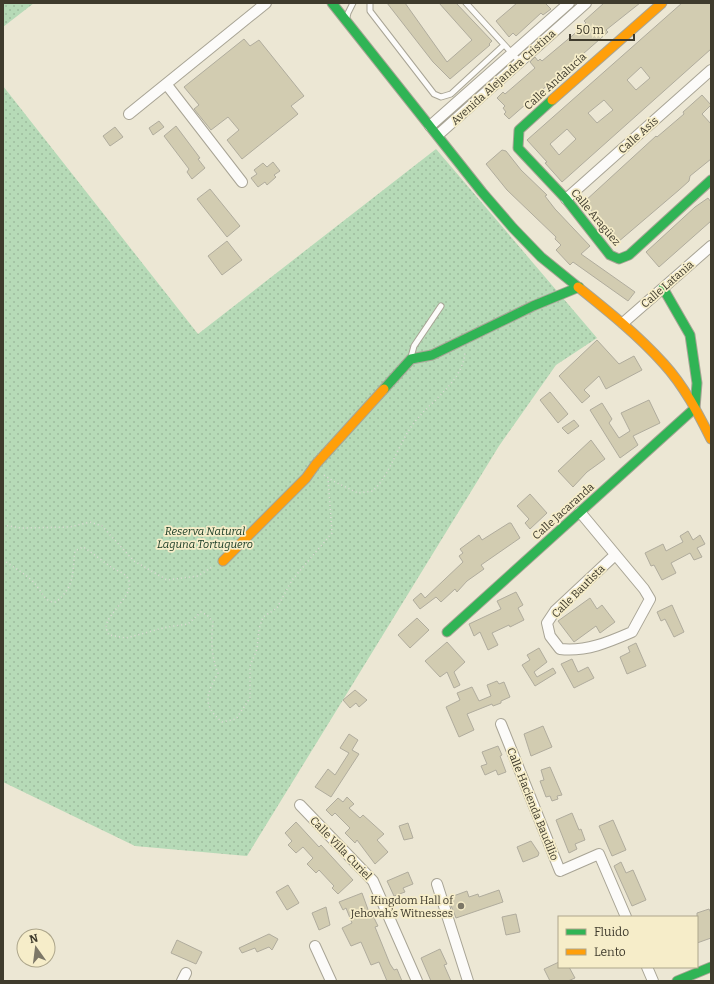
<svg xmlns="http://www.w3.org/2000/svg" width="714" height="984" viewBox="0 0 714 984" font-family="Bitter,serif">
<defs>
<pattern id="park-dots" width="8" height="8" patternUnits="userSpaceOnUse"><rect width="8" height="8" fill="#b6dab7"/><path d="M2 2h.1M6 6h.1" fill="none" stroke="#9ebc9e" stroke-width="1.8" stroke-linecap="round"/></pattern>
</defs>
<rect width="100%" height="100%" fill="#ece7d4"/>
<path fill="url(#park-dots)" d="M3,3H34L3,27Z
M3,86L198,334L436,149L597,338L556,365L499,446L247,856L135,846L3,782Z"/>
<path fill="#d2ccb1" stroke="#b0ac9d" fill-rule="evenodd" d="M387,3H405L447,62L472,40L439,3H456L492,41L489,44L490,45L450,79L433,62Z
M517,3H545L551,9L543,15L541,13L516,36L513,33L509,37L496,21Z
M604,3H640L606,30L608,32L509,119L504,114L506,112L503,108L505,106L497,98L503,92L505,94L535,68L530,62L535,57L538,61L540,59L542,61L573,35L586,23L584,21Z
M682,3H711V49L562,182L545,163L547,162L527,140ZM641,67L650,78L636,90L627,80ZM604,100L613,110L597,123L588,113ZM567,129L576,139L559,155L550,144Z
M244,39L250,46L259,40L304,96L291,106L298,114L242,159L227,140L239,130L228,117L211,130L194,109L199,105L184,87Z
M702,95L711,105L702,114L711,124V159L690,176L689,181L679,190L618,242L584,202L656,136L657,137L684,114L683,112Z
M159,121L164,127L153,135L149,128Z
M176,126L200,158L198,159L205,168L192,179L187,172L189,169L164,136Z
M115,127L123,137L110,146L103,136Z
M502,150L506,151L521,170L547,195L545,196L555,209L590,246L581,254L635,292L628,301L573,262L570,265L556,250L561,245L555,239L556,237L507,190L486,164Z
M273,162L280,171L274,175L276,177L267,185L265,182L258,187L251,178L257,174L254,170L263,163L267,167Z
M210,189L240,226L227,237L197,199Z
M708,198L711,202V221L659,267L646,252L695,207Z
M227,241L242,260L222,275L208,256Z
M597,340L619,364L634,356L642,370L606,389L599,376L584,390L590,396L582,403L559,376Z
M550,392L568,414L558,423L540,400Z
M649,400L660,423L633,436L638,445L620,458L590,410L602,403L612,419L609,423L619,438L630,431L621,413Z
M574,420L579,426L568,434L562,428Z
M591,440L605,459L587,472L573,487L558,471Z
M530,494L547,513L530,529L525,523L529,519L517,506Z
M509,523H511L520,538L481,565L484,569L467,581L457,592L455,589L441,602L436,597L420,609L413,600L421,593L425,598L463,562L459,556L463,553L460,549L479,535L482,540Z
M688,531L693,540L700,535L705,544L697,548L702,557L694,560L690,553L671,563L676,573L662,580L654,565L651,566L645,553L663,544L666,551L683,542L680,536Z
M516,592L523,605L518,608L524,620L510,627L509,625L492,633L498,645L488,650L480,632L474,636L469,624L501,609L497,601Z
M590,598L597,609L602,605L615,622L600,633L596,626L574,642L558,621Z
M672,605L684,632L674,637L665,619L661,621L657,612Z
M417,618L429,630L410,648L398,635Z
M447,642L465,662L454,672L460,685L454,688L447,672L440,677L425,661Z
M636,643L646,666L627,674L620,657L630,652L628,647Z
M539,648L547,662L534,672L537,677L553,668L556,673L535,686L522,665L530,660L527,655Z
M572,659L578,672L588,667L594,678L574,688L561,664Z
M497,681L499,684L504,682L510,697L501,701V703L493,706L492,704L467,714L474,730L459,737L446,707L460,700L457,693L472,687L479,701L491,696L487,685Z
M355,690L367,700L359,707L356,703L350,708L343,700Z
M543,726L552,747L531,756L524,734Z
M349,734L358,740L352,750L359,754L331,797L315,787L328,769L335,775L349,753L340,748Z
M498,746L502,755L500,756L506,772L498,775L496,770L485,775L481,766L487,764L482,752Z
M550,767L562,795L557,796L558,799L552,801L550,796L546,797L540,781L544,780L541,770Z
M347,797L354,804L349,808L360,818L363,815L384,834L377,840L388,852L375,864L357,840L355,843L345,833L350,828L335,813L332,816L326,810L338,798L343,802Z
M572,813L579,830L581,829L585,840L575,844L577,849L569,853L556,820Z
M613,820L626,850L612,856L599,826Z
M296,822L319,847L321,845L353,880L338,894L332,888L334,886L319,870L316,873L307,864L313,858L303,847L296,853L288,845L292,841L285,833Z
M408,823L413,838L404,840L399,826Z
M531,841L539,853L538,856L523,862L517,847Z
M621,862L626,873L633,870L646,900L632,906L614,866Z
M408,872L413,884L403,888L405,892L394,896L387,881Z
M288,885L299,903L287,910L276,892Z
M499,890L503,902L456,918L448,898L467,891L469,897L478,894L479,897Z
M362,893L370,915L372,914L378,926L375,927L390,964L394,970L397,969L402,981H387L379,962L371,965L361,942L351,946L342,928L352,923L346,908L343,910L339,902Z
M326,907L330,925L319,930L312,913Z
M709,909L711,913V938L697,943V913Z
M516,914L520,932L506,935L502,917Z
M269,934L278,939L272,950L269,947L257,952L255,948L242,953L239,948Z
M177,940L202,952L196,964L171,953Z
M440,949L447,964L444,965L451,981H431L421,958Z
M559,962V967H569L575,978L568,981H550L544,969Z"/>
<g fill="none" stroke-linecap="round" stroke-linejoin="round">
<g stroke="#a8a495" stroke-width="7">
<path id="lane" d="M370,3V11L434,94L441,97L451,94L504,45
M466,3L520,62
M347,17L348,13L353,3
M411,357L414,346L441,306"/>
</g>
<g stroke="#a8a495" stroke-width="12">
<path id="street" d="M167,85L242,182
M129,114L266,3
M430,126L569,3
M438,135L586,3
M566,199L711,70
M623,323L711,246
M580,512L644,589L650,599L632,632C609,642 586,652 560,649L550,636L547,623L555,611L615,555
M501,724L560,871L599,854L626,917
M300,805L373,881L417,981
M437,884L468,981
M315,946L331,981
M647,967L653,981
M182,981L186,973"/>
</g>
<g stroke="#a8a495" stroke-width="11">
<path id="fast" d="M332,3L482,192L513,228L541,257L578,287
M552,100L519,130L518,148L566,199L610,255L619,259L629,255L711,180
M384,389L411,359L432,355L533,306L579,287
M447,632L695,408L697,383L690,335L663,288
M677,981L711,967"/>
</g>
<g stroke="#a8a495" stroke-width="11">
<path id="slow" d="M552,100L662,3
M578,287C608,311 638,335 664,364C684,386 698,413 711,439
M223,561L306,478L316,464L384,389"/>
</g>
<path stroke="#dcdad5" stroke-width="1.5" stroke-dasharray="1 3" stroke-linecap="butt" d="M324,475L333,481L358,493L373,491C393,471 399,439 418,418C435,398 463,380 465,352
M3,525L21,528L70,527L90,522L102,526L134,561L167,580L198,576L212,567
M3,560C13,567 28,575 36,585C42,592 45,603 56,602C75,586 72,574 75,551L83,547C93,553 102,561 111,567C115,570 122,572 125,575C142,590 106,613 106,627C106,629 108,633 109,635L126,638L167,627L188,624L201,612L207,615L213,622C211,640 211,656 218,673C207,694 201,704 222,722L236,719L250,698V666L257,649L259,629L263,617L277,608L292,580L332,533L328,478"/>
<use href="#lane" stroke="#fcfbf9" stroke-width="5"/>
<use href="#street" stroke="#fcfbf9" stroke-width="10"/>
<use href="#fast" stroke="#30b455" stroke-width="9"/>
<use href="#slow" stroke="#ff9f0a" stroke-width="9"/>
</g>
<circle fill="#7c7767" stroke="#f6edc9" stroke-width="1.5" cx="461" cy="906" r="4"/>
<g text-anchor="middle" stroke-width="3.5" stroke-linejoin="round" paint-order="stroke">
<g font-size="11" fill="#3f3b2d" stroke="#f6edc9">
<text transform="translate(503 77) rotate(-42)" y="4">Avenida Alejandra Cristina</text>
<text transform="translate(555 81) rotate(-42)" y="4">Calle Andalucía</text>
<text transform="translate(638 135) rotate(-42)" y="4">Calle Asís</text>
<text transform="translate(596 217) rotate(50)" y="4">Calle Aragüez</text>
<text transform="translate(667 284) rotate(-41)" y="4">Calle Latania</text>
<text transform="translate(563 511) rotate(-42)" y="4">Calle Jacaranda</text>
<text transform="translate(578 591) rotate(-45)" y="4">Calle Bautista</text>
<text transform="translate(533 804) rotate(68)" y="4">Calle Hacienda Baudilio</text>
<text transform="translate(341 848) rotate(46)" y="4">Calle Villa Curiel</text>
</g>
<g font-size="11" font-style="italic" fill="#133720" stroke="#f6edc9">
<text x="205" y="535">Reserva Natural<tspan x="205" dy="13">Laguna Tortuguero</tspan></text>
</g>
<g font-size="11" fill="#3f3b2d" stroke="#f6edc9" text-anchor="end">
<text x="453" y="904">Kingdom Hall of<tspan x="453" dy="13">Jehovah’s Witnesses</tspan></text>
</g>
</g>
<rect width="714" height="984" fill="none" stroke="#3f3b2d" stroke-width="8"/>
<rect x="558" y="916" width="140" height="52" fill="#f6edc9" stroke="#ada68b"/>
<rect x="566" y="929" width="20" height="6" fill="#30b455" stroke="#ada68b"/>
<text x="594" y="936" font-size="12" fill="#3f3b2d">Fluido</text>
<rect x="566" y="949" width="20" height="6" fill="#ff9f0a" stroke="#ada68b"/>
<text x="594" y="956" font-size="12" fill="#3f3b2d">Lento</text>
<g transform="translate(36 948) rotate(346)"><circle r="19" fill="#f6edc9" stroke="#ada68b"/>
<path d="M0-3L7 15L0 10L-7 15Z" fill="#7c7767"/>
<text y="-6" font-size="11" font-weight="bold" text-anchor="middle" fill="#3f3b2d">N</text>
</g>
<path d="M570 34v6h64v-6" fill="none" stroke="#3f3b2d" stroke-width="2"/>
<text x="576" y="34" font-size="12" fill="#3f3b2d" stroke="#f6edc9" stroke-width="3" paint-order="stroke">50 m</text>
</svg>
